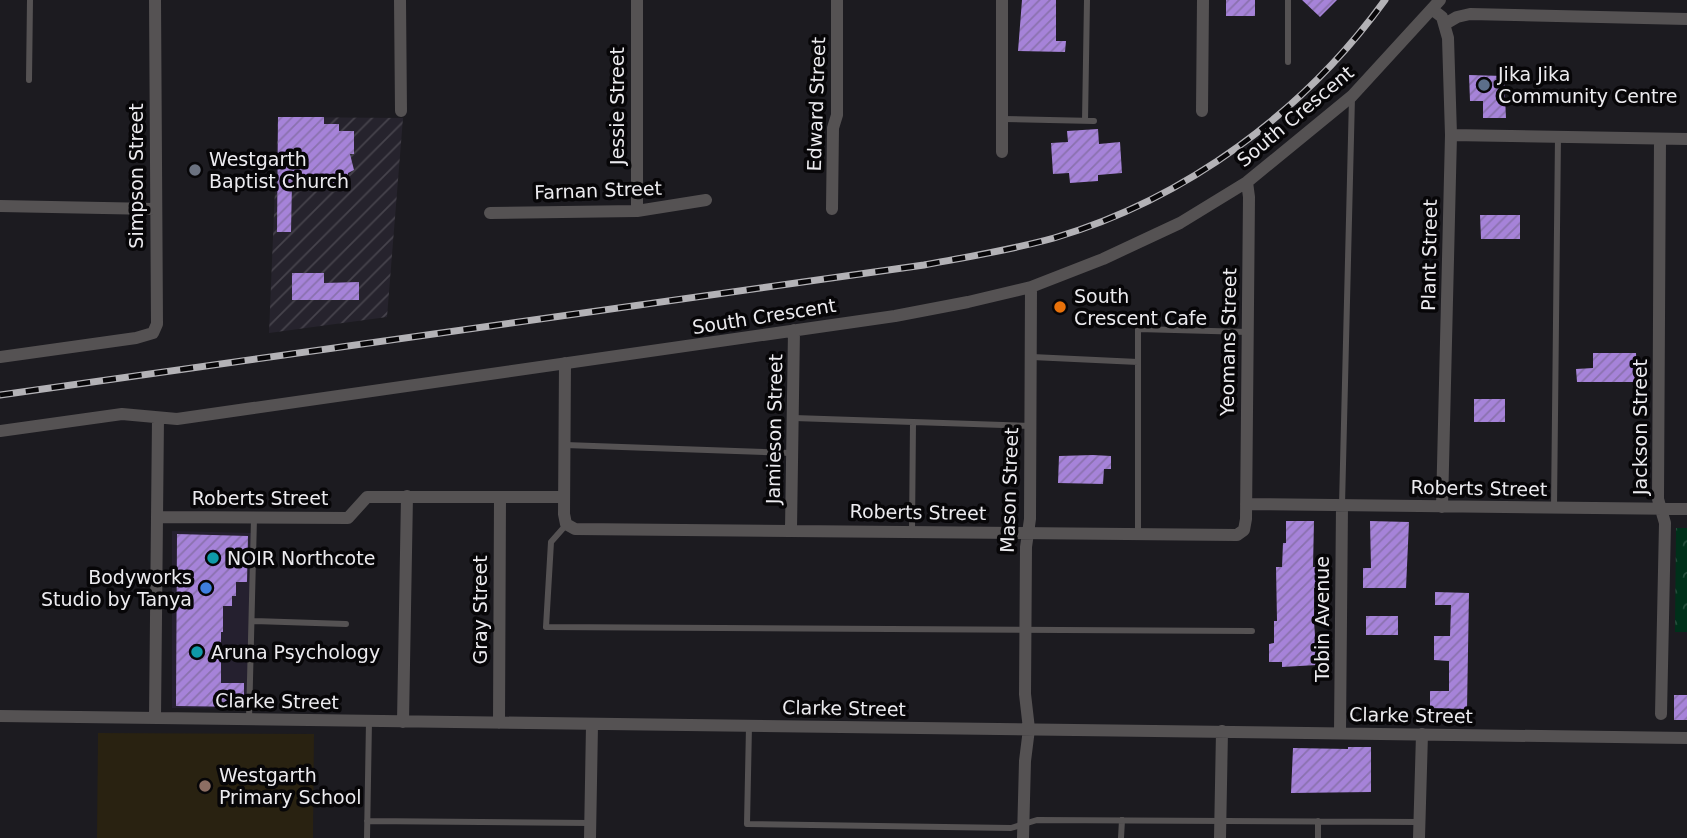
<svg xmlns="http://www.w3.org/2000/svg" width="1687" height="838" viewBox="0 0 1687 838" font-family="'DejaVu Sans',sans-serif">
<defs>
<pattern id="industrial-furrows" width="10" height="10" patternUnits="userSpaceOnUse" patternTransform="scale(1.75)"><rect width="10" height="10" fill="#26232d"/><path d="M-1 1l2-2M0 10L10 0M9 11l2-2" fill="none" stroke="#46434c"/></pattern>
<pattern id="park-crowns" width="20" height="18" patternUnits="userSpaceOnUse" patternTransform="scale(1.75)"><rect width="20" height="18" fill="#00301a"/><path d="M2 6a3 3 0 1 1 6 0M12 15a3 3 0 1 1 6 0" fill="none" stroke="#254e3c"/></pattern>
<pattern id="building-hatch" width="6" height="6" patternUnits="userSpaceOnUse" patternTransform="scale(1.75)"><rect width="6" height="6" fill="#a683d9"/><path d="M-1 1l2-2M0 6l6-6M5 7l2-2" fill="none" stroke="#8a71ae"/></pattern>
</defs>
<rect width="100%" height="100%" fill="#1c1b20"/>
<path fill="#25202f" d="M172,531L254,533L249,709L172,708Z"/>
<path fill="url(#industrial-furrows)" d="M278,117L403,118L387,317L269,333Z"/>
<path fill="#292211" d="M98,733L314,734L313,838H97Z"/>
<path fill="url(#park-crowns)" d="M1676,528H1687V632H1675Z"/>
<path fill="url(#building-hatch)" d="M1022,0H1056V41H1066L1065,52L1018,51Z
M1226,0H1255V16H1226Z
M1302,0H1337L1320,17Z
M1469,75L1504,76L1506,118H1483V101H1470Z
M278,117H324V124H339V131H354V154H350L354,170L348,173V177H340V183L292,182L291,232H277Z
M1098,129L1099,144L1120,142L1122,173L1098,175V181L1070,183L1069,173L1053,174L1051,143L1068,142L1067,131Z
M1480,215H1520V239H1481Z
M292,273H324V283L359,282V300H292Z
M1593,353H1636L1637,382H1577L1576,369L1593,368Z
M1474,399H1505V422H1474Z
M1093,455L1111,456V469H1104L1103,484L1058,483L1059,456Z
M1286,521H1314L1313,567H1316V588H1314V621L1317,665L1282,667V662H1269V644L1274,643V621H1277L1276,567H1282L1283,543H1286Z
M1370,521L1409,522L1406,588H1363V568H1371Z
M177,534L248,536L247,582H236V596H232V606H223V632H221V683H244V707L176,706Z
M1435,592L1469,593L1467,709L1430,708V691H1449V661L1434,660V636H1450L1451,605H1435Z
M1366,616H1398V635H1366Z
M1674,695H1687V720H1674Z
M1348,747H1371V792L1291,793L1293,748L1348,749Z"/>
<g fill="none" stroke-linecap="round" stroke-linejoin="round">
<path stroke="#555253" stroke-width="6" d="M1288,62V0
M29,80L30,0
M1003,119L1094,121
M1085,121L1087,0
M1032,357L1138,362
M794,418L1031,426
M565,445L791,453
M1342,505L1352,97
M1554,508L1558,136
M566,525L551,542L546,627L1252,631
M912,531L913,422
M1138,535V329L1248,332
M252,621L346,624
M249,720L254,518
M749,726L747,824L1011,828L1037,820L1419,822
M367,821L589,823
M367,838L369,721
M1121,838L1122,820
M1318,838V821"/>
<path stroke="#555253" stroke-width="12" d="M400,0L401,111
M637,0V211
M1002,0V152
M1433,10L1442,17L1448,38L1451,135L1442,507
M1445,24L1457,17L1470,14L1687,19
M1202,111L1203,0
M1451,135L1687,139
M1660,139L1658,499L1665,523L1661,714
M0,206L155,209
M832,209L833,128L837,115V0
M490,213L637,211L706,200
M0,357L136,338L153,333L157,324L155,0
M565,363L564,514L566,524L575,529L1237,535L1244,530L1246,519L1249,197L1247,182
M0,431L122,414L177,419L895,316L968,302L1031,287L1103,259L1180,223L1247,182L1352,96L1440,0
M1246,504L1687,509
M157,517L348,518L367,497H564
M791,529L794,330
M0,716L1687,738
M155,718L158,418
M403,722L407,496
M499,723L500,497
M1340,733L1342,505
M590,838L592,725
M1023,838L1025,761L1029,729L1025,694L1026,547L1030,519L1031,287
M1220,838L1222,731
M1419,838L1422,734"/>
<g stroke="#b3b2b6" stroke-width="7">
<path id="rail" d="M0,395L924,265C967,257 1011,250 1054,238C1186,199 1305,111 1385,0"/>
</g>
<use href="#rail" stroke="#070608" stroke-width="4.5" stroke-dasharray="13" stroke-linecap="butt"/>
</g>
<circle fill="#5c6f8a" stroke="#070608" stroke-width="2.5" cx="1484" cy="85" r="7"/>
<circle fill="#6b7280" stroke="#070608" stroke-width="2.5" cx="195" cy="170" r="7"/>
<circle fill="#e8710a" stroke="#070608" stroke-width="2.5" cx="1060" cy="307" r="7"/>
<g fill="#0f9aa8" stroke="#070608" stroke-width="2.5">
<circle cx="213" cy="558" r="7"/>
<circle cx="197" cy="652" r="7"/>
</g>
<circle fill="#3f7fe0" stroke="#070608" stroke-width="2.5" cx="206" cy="588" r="7"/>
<circle fill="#8d6e63" stroke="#070608" stroke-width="2.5" cx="205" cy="786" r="7"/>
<g text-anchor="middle" stroke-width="7" stroke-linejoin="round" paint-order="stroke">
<g font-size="19" fill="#ecebef" stroke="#070608" text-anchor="start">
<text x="1498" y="81">Jika Jika<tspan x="1498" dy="22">Community Centre</tspan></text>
<text x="209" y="166">Westgarth<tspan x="209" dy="22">Baptist Church</tspan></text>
<text x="1074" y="303">South<tspan x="1074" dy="22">Crescent Cafe</tspan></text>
<text x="227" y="565">NOIR Northcote</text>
<text x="192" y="584" text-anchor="end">Bodyworks<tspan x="192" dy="22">Studio by Tanya</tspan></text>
<text x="211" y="659">Aruna Psychology</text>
<text x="219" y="782">Westgarth<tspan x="219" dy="22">Primary School</tspan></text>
</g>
<g font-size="19" fill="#ecebef" stroke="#070608">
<text transform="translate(816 104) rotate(-88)" y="7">Edward Street</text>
<text transform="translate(617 106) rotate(-90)" y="7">Jessie Street</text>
<text transform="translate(1295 116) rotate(-40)" y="7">South Crescent</text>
<text transform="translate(136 176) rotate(-90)" y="7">Simpson Street</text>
<text transform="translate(598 190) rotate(-2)" y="7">Farnan Street</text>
<text transform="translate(1429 255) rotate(-89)" y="7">Plant Street</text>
<text transform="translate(764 316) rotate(-9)" y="7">South Crescent</text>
<text transform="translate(1228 342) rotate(-89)" y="7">Yeomans Street</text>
<text transform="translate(1640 427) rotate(-90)" y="7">Jackson Street</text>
<text transform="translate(774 429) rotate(-89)" y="7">Jamieson Street</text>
<text transform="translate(1479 488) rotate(1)" y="7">Roberts Street</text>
<text transform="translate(1009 490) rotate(-88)" y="7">Mason Street</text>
<text x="260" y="505">Roberts Street</text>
<text transform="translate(918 512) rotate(1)" y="7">Roberts Street</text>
<text transform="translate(480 610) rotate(-90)" y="7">Gray Street</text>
<text transform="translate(1322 619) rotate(-90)" y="7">Tobin Avenue</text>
<text transform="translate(277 701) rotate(1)" y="7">Clarke Street</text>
<text transform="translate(844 708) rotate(1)" y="7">Clarke Street</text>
<text transform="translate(1411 715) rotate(1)" y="7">Clarke Street</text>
</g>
</g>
</svg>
